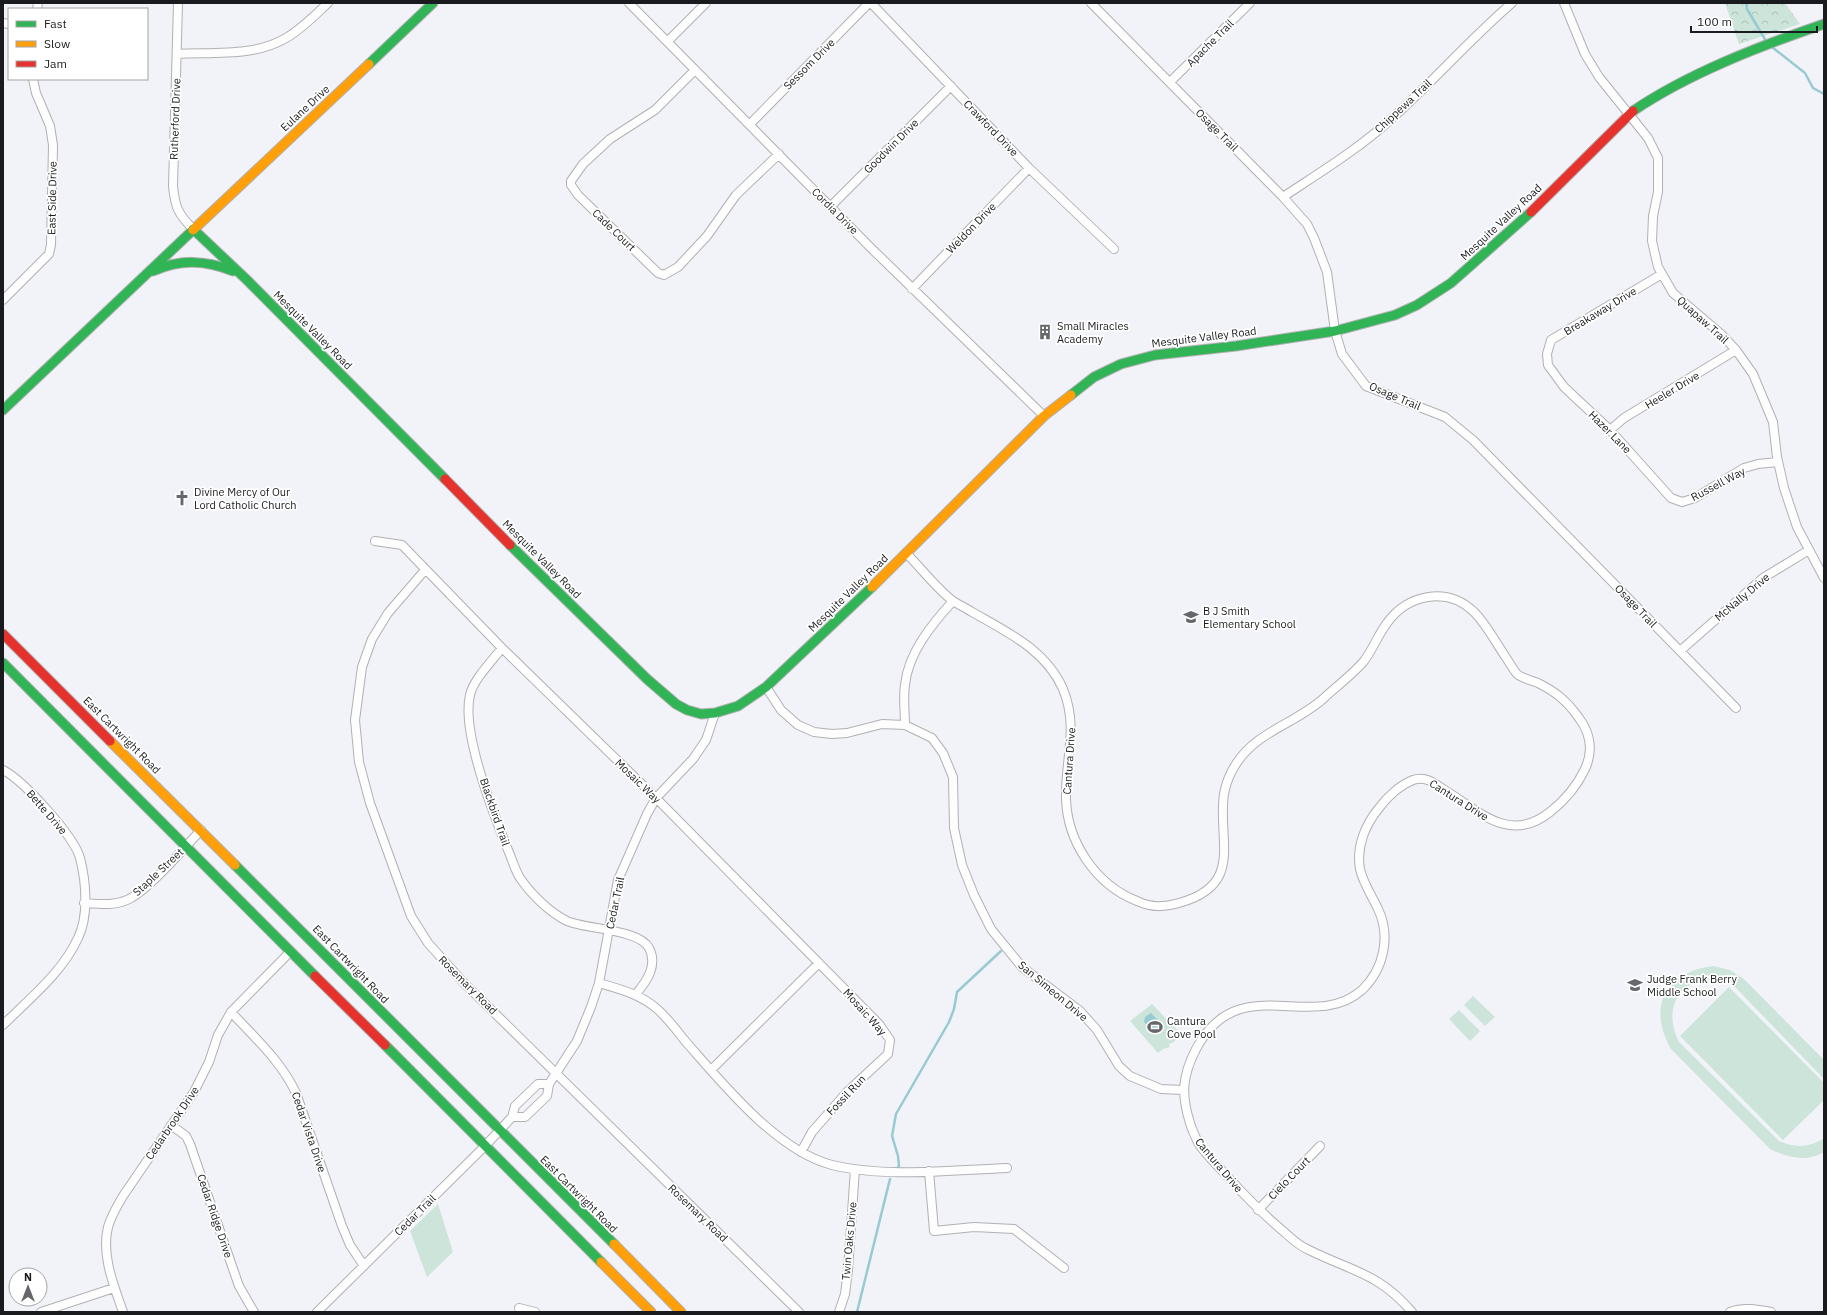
<svg xmlns="http://www.w3.org/2000/svg" width="1827" height="1315" viewBox="0 0 1827 1315" font-family="'IBM Plex Sans',sans-serif">
<defs>
<pattern id="forest-crowns" width="20" height="18" patternUnits="userSpaceOnUse"><rect width="20" height="18" fill="#cce4d9"/><path d="M2 6a3 3 0 1 1 6 0M12 15a3 3 0 1 1 6 0" fill="none" stroke="#afc3ba"/></pattern>
<pattern id="water-ripples" width="26" height="14" patternUnits="userSpaceOnUse"><rect width="26" height="14" fill="#98cad2"/><path d="M2 4q2-2 4 0t4 0M15 11q2-2 4 0t4 0" fill="none" stroke="#82adb4"/></pattern>
</defs>
<rect width="100%" height="100%" fill="#f2f3f8"/>
<path fill="#cce4d9" d="M1713,966L1730,970L1744,979L1824,1060V1079L1735,987C1694,964 1657,999 1679,1042L1779,1141C1795,1148 1809,1148 1824,1138V1152C1807,1163 1787,1157 1770,1149L1671,1049C1647,1007 1665,972 1713,966Z
M1729,987L1824,1083V1100L1783,1140L1680,1036Z
M1473,996L1495,1017L1485,1026L1464,1005Z
M1152,1004L1180,1033L1174,1042L1169,1044L1170,1047L1163,1049L1158,1053L1130,1021Z
M1459,1010L1480,1031L1470,1041L1449,1019Z
M438,1204L453,1252L427,1277L410,1231Z"/>
<path fill="url(#forest-crowns)" d="M1725,3H1785L1800,24L1739,44Z"/>
<path fill="url(#water-ripples)" d="M1151,1013C1157,1019 1161,1023 1161,1031L1154,1033L1144,1022L1145,1017Z"/>
<g fill="none" stroke-linecap="round" stroke-linejoin="round">
<path stroke="#98cad2" stroke-width="2.5" d="M1746,3L1747,9L1766,41
M1772,47L1805,73L1813,88L1824,94
M896,1170L899,1166L898,1156L892,1136L896,1114L949,1022L954,1009L957,992L1001,951
M857,1312L890,1179"/>
<g stroke="#b1b1b4" stroke-width="10">
<path id="street" d="M178,3L173,186C175,207 178,214 193,229
M629,3L871,248L1044,416
M871,3L1029,168L1114,249
M1091,3L1283,197L1307,224L1314,238L1327,272L1335,331L1342,354L1366,386L1445,417L1473,440L1736,708
M1564,3L1585,54L1599,77L1648,138L1658,158V192L1653,216L1652,241L1658,267L1673,293L1721,334L1736,350L1753,374L1773,422L1777,457L1784,488L1797,527L1824,578
M37,9L38,3
M3,23L9,24
M668,41L706,3
M177,54C213,52 254,57 286,38C302,29 315,15 328,3
M695,70L655,110L610,139L583,164L571,181V185L578,195L658,273L664,275L678,267L707,236L736,195L779,154
M1170,82L1250,3
M750,124L869,3
M1283,197C1319,173 1357,150 1389,121C1432,83 1469,40 1512,3
M830,207L951,86
M1662,274L1551,340L1547,354L1548,365L1564,387L1610,430L1671,498L1682,502L1695,498L1744,468L1758,464L1778,462
M912,289L1029,168
M3,300L49,254L51,245L53,145L50,126L36,93L33,79
M1610,430L1624,418L1736,350
M375,541L402,545L502,648L656,798L879,1024L890,1040L888,1054L847,1092L812,1132L801,1152
M907,554C921,568 937,589 953,601C959,605 966,608 972,612C1007,632 1046,650 1063,689C1079,728 1065,759 1066,798C1067,842 1096,885 1137,901C1152,908 1164,907 1179,903C1245,885 1217,840 1224,794C1226,783 1230,773 1236,764C1257,731 1297,723 1324,698C1335,688 1355,672 1364,661C1373,649 1378,635 1387,623C1407,595 1446,586 1473,611C1485,622 1496,643 1505,656C1507,659 1515,672 1517,674C1523,679 1531,680 1538,683C1556,692 1567,701 1579,718C1591,734 1593,752 1585,769C1577,786 1564,801 1550,812C1509,845 1478,810 1443,789C1433,782 1425,776 1413,780C1400,785 1387,797 1379,808C1365,825 1356,847 1360,869C1363,883 1372,896 1378,909C1391,936 1384,969 1362,990C1312,1034 1239,968 1196,1049C1182,1076 1181,1095 1190,1123C1191,1127 1197,1141 1199,1144C1206,1155 1218,1166 1228,1177C1245,1196 1263,1214 1283,1231C1291,1238 1299,1246 1309,1250C1351,1271 1379,1273 1412,1312
M425,570L388,613L372,639L362,667L355,720L359,762L370,803L411,916L428,943L464,983L799,1312
M502,648C492,661 473,680 470,695C461,732 494,815 508,850C512,859 515,870 520,878C531,894 549,912 567,921C584,929 639,929 649,948C658,965 647,981 636,994
M1680,651L1763,578L1809,550
M766,687L781,710L798,725L814,732L832,734L847,733L882,724L905,725L932,738L943,753L953,777L954,828L962,865L974,895L991,929L1022,967L1080,1011L1097,1030L1119,1066L1130,1076L1161,1089L1183,1090
M905,725C905,712 903,698 905,685C908,653 932,624 953,601
M3,770C23,780 74,836 80,858C86,881 89,916 78,938C62,973 30,998 3,1025
M84,903C99,904 113,906 127,900C148,891 184,848 201,830
M599,983C619,989 640,994 656,1008C667,1017 677,1031 686,1042C723,1084 777,1151 832,1165C885,1178 953,1170 1007,1168
M231,1012C255,1038 281,1061 296,1093L342,1226L350,1245L364,1266
M711,1070L819,963
M512,1117H525L547,1096L549,1084L577,1041L591,1007L599,983L618,880L647,814L656,798L693,759L706,740L715,713
M171,1125L186,1136L190,1144L232,1266L239,1286L254,1312
M929,1171L934,1231L974,1227L1014,1229L1064,1268
M1258,1210L1320,1146
M519,1308L535,1312
M41,1312L114,1288
M123,1312C114,1286 101,1255 108,1227C111,1216 117,1206 123,1196L194,1092L209,1062L218,1035L231,1012L290,952
M317,1312L484,1147L512,1117L515,1106L538,1084H549
M839,1312L845,1294L848,1270L855,1169
M1730,1312C1743,1307 1756,1309 1771,1312"/>
</g>
<g stroke="#b1b1b4" stroke-width="11">
<path id="fast" d="M369,64L433,3
M1633,111C1689,73 1760,46 1824,24
M193,229L247,280L445,479
M153,271C181,259 205,260 233,271
M1071,395L1094,377L1121,364L1155,355L1236,346L1335,331L1395,315L1417,305L1451,283L1531,212
M3,410L193,230
M510,545L647,679L676,704L687,710L701,714L715,713L738,706L766,687L872,587
M3,663L315,976
M235,865L614,1244
M385,1045L601,1262"/>
</g>
<g stroke="#b1b1b4" stroke-width="11">
<path id="slow" d="M193,230L369,64
M872,587L1044,416L1071,395
M110,741L235,865
M614,1244L681,1312
M601,1262L651,1312"/>
</g>
<g stroke="#b1b1b4" stroke-width="11">
<path id="jam" d="M1531,212L1633,111
M445,479L510,545
M3,634L110,741
M315,976L385,1045"/>
</g>
<use href="#street" stroke="#fdfdfe" stroke-width="8"/>
<use href="#fast" stroke="#30b455" stroke-width="9"/>
<use href="#slow" stroke="#ff9f0a" stroke-width="9"/>
<use href="#jam" stroke="#e5322d" stroke-width="9"/>
</g>
<defs>
<g id="building-bare" transform="scale(1.2)"><path d="M-4-6H4V6H1V3H-1V6H-4ZM-2.5-4.3h1.7v1.8h-1.7ZM.8-4.3h1.7v1.8H.8ZM-2.5-1h1.7V.8h-1.7ZM.8-1h1.7V.8H.8Z" fill="#66676a" stroke="#fff" stroke-width="2.5" paint-order="stroke"/></g>
<g id="church-bare" transform="scale(1.2)"><path d="M-1.2-6h2.4v3.5h3.3v2.4h-3.3V6h-2.4V-.1h-3.3v-2.4h3.3Z" fill="#66676a" stroke="#fff" stroke-width="2.5" paint-order="stroke"/></g>
<g id="school-bare" transform="scale(1.2)"><path d="M0-5L7-2L0 1L-7-2ZM-4 1L0 2.5L4 1V4Q0 6-4 4Z" fill="#66676a" stroke="#fff" stroke-width="2.5" paint-order="stroke"/></g>
<g id="stadium-bare" transform="scale(1.2)"><path d="M0-5a6.5 5 0 1 0 0 10a6.5 5 0 1 0 0-10ZM-3.5-1.8h7v3.6h-7Z" fill="#66676a" stroke="#fff" stroke-width="2.5" paint-order="stroke"/></g>
</defs>
<g fill-rule="evenodd">
<use href="#building-bare" x="1045" y="332"/>
<use href="#church-bare" x="182" y="498"/>
<use href="#school-bare" x="1191" y="617"/>
<use href="#school-bare" x="1635" y="985"/>
<use href="#stadium-bare" x="1155" y="1027"/>
</g>
<g text-anchor="middle" stroke-width="3.5" stroke-linejoin="round" paint-order="stroke">
<g font-size="11" fill="#1a1b1e" stroke="#fff">
<text transform="translate(1210 43) rotate(-45)" y="4">Apache Trail</text>
<text transform="translate(809 64) rotate(-45)" y="4">Sessom Drive</text>
<text transform="translate(1403 106) rotate(-43)" y="4">Chippewa Trail</text>
<text transform="translate(305 108) rotate(-43)" y="4">Eulane Drive</text>
<text transform="translate(175 119) rotate(-88)" y="4">Rutherford Drive</text>
<text transform="translate(991 128) rotate(46)" y="4">Crawford Drive</text>
<text transform="translate(1217 130) rotate(45)" y="4">Osage Trail</text>
<text transform="translate(891 146) rotate(-45)" y="4">Goodwin Drive</text>
<text transform="translate(52 198) rotate(-89)" y="4">East Side Drive</text>
<text transform="translate(835 211) rotate(45)" y="4">Cordia Drive</text>
<text transform="translate(1501 222) rotate(-43)" y="4">Mesquite Valley Road</text>
<text transform="translate(971 228) rotate(-46)" y="4">Weldon Drive</text>
<text transform="translate(614 230) rotate(44)" y="4">Cade Court</text>
<text transform="translate(1600 311) rotate(-31)" y="4">Breakaway Drive</text>
<text transform="translate(1703 320) rotate(42)" y="4">Quapaw Trail</text>
<text transform="translate(313 330) rotate(45)" y="4">Mesquite Valley Road</text>
<text transform="translate(1204 337) rotate(-7)" y="4">Mesquite Valley Road</text>
<text transform="translate(1672 390) rotate(-31)" y="4">Heeler Drive</text>
<text transform="translate(1395 396) rotate(23)" y="4">Osage Trail</text>
<text transform="translate(1610 432) rotate(45)" y="4">Hazer Lane</text>
<text transform="translate(1718 484) rotate(-28)" y="4">Russell Way</text>
<text transform="translate(542 559) rotate(45)" y="4">Mesquite Valley Road</text>
<text transform="translate(848 593) rotate(-44)" y="4">Mesquite Valley Road</text>
<text transform="translate(1742 597) rotate(-40)" y="4">McNally Drive</text>
<text transform="translate(1636 606) rotate(46)" y="4">Osage Trail</text>
<text transform="translate(122 735) rotate(45)" y="4">East Cartwright Road</text>
<text transform="translate(1069 761) rotate(-86)" y="4">Cantura Drive</text>
<text transform="translate(638 781) rotate(44)" y="4">Mosaic Way</text>
<text transform="translate(1459 800) rotate(32)" y="4">Cantura Drive</text>
<text transform="translate(47 812) rotate(49)" y="4">Bette Drive</text>
<text transform="translate(495 812) rotate(71)" y="4">Blackbird Trail</text>
<text transform="translate(158 872) rotate(-43)" y="4">Staple Street</text>
<text transform="translate(615 903) rotate(-78)" y="4">Cedar Trail</text>
<text transform="translate(351 964) rotate(46)" y="4">East Cartwright Road</text>
<text transform="translate(468 985) rotate(45)" y="4">Rosemary Road</text>
<text transform="translate(1053 991) rotate(40)" y="4">San Simeon Drive</text>
<text transform="translate(865 1012) rotate(48)" y="4">Mosaic Way</text>
<text transform="translate(846 1095) rotate(-46)" y="4">Fossil Run</text>
<text transform="translate(172 1123) rotate(-56)" y="4">Cedarbrook Drive</text>
<text transform="translate(309 1132) rotate(71)" y="4">Cedar Vista Drive</text>
<text transform="translate(1219 1165) rotate(50)" y="4">Cantura Drive</text>
<text transform="translate(1289 1178) rotate(-46)" y="4">Cielo Court</text>
<text transform="translate(579 1194) rotate(45)" y="4">East Cartwright Road</text>
<text transform="translate(698 1213) rotate(44)" y="4">Rosemary Road</text>
<text transform="translate(415 1215) rotate(-45)" y="4">Cedar Trail</text>
<text transform="translate(215 1216) rotate(71)" y="4">Cedar Ridge Drive</text>
<text transform="translate(849 1241) rotate(-85)" y="4">Twin Oaks Drive</text>
</g>
<g font-size="11" fill="#1a1b1e" stroke="#fff" text-anchor="start">
<text x="1057" y="330">Small Miracles<tspan x="1057" dy="13">Academy</tspan></text>
<text x="194" y="496">Divine Mercy of Our<tspan x="194" dy="13">Lord Catholic Church</tspan></text>
<text x="1203" y="615">B J Smith<tspan x="1203" dy="13">Elementary School</tspan></text>
<text x="1647" y="983">Judge Frank Berry<tspan x="1647" dy="13">Middle School</tspan></text>
<text x="1167" y="1025">Cantura<tspan x="1167" dy="13">Cove Pool</tspan></text>
</g>
</g>
<rect width="1827" height="1315" fill="none" stroke="#1a1b1e" stroke-width="8"/>
<rect x="8" y="8" width="140" height="72" fill="#ffffff" stroke="#a3a4a5"/>
<rect x="16" y="21" width="20" height="6" fill="#30b455" stroke="#a3a4a5"/>
<text x="44" y="28" font-size="12" fill="#1a1b1e">Fast</text>
<rect x="16" y="41" width="20" height="6" fill="#ff9f0a" stroke="#a3a4a5"/>
<text x="44" y="48" font-size="12" fill="#1a1b1e">Slow</text>
<rect x="16" y="61" width="20" height="6" fill="#e5322d" stroke="#a3a4a5"/>
<text x="44" y="68" font-size="12" fill="#1a1b1e">Jam</text>
<g transform="translate(28 1287)"><circle r="19" fill="#ffffff" stroke="#a3a4a5"/>
<path d="M0-3L7 15L0 10L-7 15Z" fill="#66676a"/>
<text y="-6" font-size="11" font-weight="bold" text-anchor="middle" fill="#1a1b1e">N</text>
</g>
<path d="M1691 26v6h126v-6" fill="none" stroke="#1a1b1e" stroke-width="2"/>
<text x="1697" y="26" font-size="12" fill="#1a1b1e" stroke="#ffffff" stroke-width="3" paint-order="stroke">100 m</text>
</svg>
